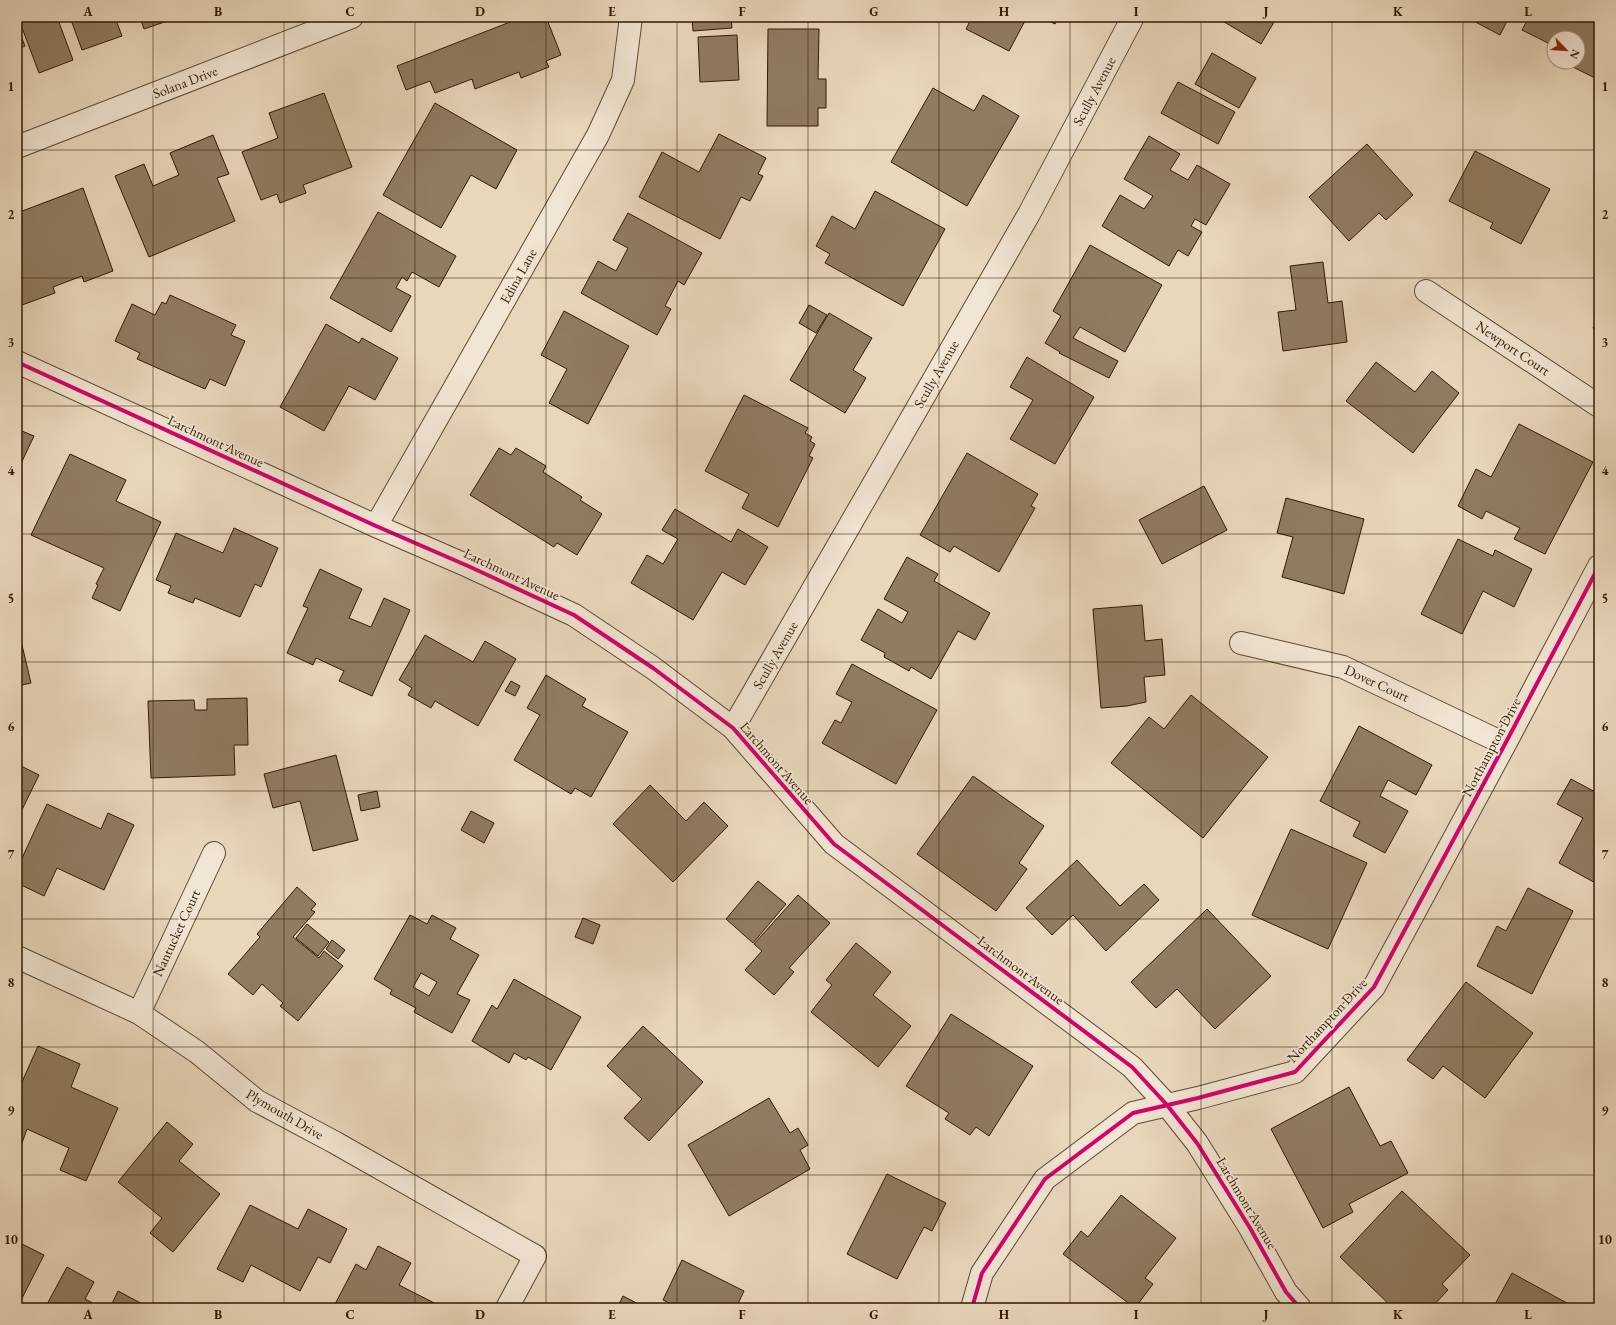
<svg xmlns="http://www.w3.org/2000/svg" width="1616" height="1325" viewBox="0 0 1616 1325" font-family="'EB Garamond',serif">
<rect width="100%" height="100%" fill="#e9d7bc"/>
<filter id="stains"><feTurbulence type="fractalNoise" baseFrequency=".005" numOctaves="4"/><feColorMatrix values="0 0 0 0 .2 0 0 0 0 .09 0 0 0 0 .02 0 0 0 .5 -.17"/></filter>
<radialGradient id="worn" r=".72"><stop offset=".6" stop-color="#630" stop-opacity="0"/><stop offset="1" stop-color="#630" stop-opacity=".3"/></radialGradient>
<path fill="#907c62" stroke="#301901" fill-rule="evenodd" d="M18,17H57L73,60L39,73Z
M70,17H115L122,36L82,50Z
M140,17H176V18L144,29Z
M523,17H546L561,55L546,61L549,67L521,78L519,72L475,89L472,79L435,93L430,81L406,90L397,66Z
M692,17H731L732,28L693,31Z
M972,17H1027L1009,51L966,29Z
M1041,17H1059L1055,24Z
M1216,17H1277L1261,44Z
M1466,17H1509L1500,35Z
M1529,17H1599V71L1595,78L1567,64L1568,62H1578V38H1554V46L1522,30Z
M17,26L25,46L17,50Z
M768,29H819L818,79H826V108H818V126H767Z
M737,35L739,80L700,82L698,37Z
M1212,53L1256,78L1239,108L1195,84Z
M1178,82L1235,112L1218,144L1161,113Z
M933,88L974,111L983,95L1019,116L967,206L891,162Z
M324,93L352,167L303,185L306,193L280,203L277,194L261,200L242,152L278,138L269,113Z
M435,103L517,150L496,189L471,175L441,228L383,195Z
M719,134L766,158L758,174L763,176L750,201L741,197L720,239L639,197L662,152L699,172Z
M213,135L229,174L217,178L235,221L149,257L115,176L144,164L153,186L179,175L170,153Z
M1149,136L1180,154L1170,170L1188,180L1197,165L1230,184L1206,225L1195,219L1191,226L1202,232L1188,256L1178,250L1169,266L1102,226L1120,195L1144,209L1153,196L1124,179Z
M1367,144L1413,195L1386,220L1379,213L1349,241L1309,197Z
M1475,151L1550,189L1521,244L1490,228L1493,223L1449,201Z
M83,188L113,271L84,282L82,276L53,287L55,293L22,305L17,292V213Z
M875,191L945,229L903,306L825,263L830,254L816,246L832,216L855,229Z
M378,212L456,256L439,287L412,272L407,281L402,277L396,288L411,296L391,332L330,298Z
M628,213L702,253L684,285L678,281L665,306L671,309L657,335L581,293L598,261L616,271L628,248L613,240Z
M1090,245L1162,285L1125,352L1080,327L1073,338L1118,361L1109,378L1059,353L1060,352L1045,343L1061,316L1053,311Z
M1323,262L1328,303L1342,301L1347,342L1283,351L1278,312L1296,310L1290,266Z
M170,295L236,325L231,335L245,341L225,386L210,379L205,389L137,359L140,353L115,341L132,304L155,315L162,302L166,304Z
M809,305L827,315L816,333L799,323Z
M564,311L629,346L588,424L549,403L567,369L541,355Z
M829,313L872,338L853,370L866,378L845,413L790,380Z
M1599,318V331L1593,328Z
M326,324L359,343L362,338L398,358L375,400L349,386L324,431L280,407Z
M1027,357L1094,397L1055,464L1010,439L1033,400L1010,387Z
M1376,362L1415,392L1432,371L1459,393L1413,453L1346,401Z
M744,395L808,428L805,433L812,437L810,441L815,444L809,456L813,458L778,527L742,508L749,494L705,471Z
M1519,424L1593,462L1545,554L1514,539L1520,528L1486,511L1482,519L1458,506L1476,469L1491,477Z
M17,429L34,436L17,472Z
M499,448L511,455L516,448L546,466L543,472L582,497L580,500L602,514L577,555L557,543L554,547L470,495Z
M967,453L1038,494L1031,506L1035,508L999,572L954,546L950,552L920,535Z
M70,454L126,480L116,501L161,522L120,611L92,598L98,585L96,584L104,568L31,535Z
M1204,486L1227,530L1162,564L1139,520Z
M1286,498L1364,519L1344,594L1282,577L1293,537L1277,533Z
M675,509L731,542L738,529L768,547L745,585L722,572L693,620L631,583L647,555L663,564L678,539L662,530Z
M234,528L278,548L261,587L255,584L240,617L195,598L193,603L168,593L171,586L156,580L176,533L223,553Z
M1458,539L1493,556L1495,550L1532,569L1514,607L1483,591L1462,634L1421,614Z
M907,557L938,574L934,581L990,613L975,640L958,631L931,679L911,667L909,671L884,657L885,653L861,640L878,609L902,623L908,612L884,599Z
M320,569L362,589L349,618L371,627L384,598L410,610L372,696L339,681L344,671L316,658L313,665L287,653L308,608L303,606Z
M1142,605L1145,641L1162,639L1165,675L1144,677L1146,702L1127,706L1101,708L1093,609Z
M17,624L31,683L17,686Z
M425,635L473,662L485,641L516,659L478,726L435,701L431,708L408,695L412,688L399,680Z
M852,664L937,710L896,784L822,743L835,720L841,723L852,702L836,694Z
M546,675L586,699L582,706L628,732L591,797L575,788L571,794L514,760L540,715L527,708Z
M511,681L520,686L515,696L505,691Z
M1191,695L1268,757L1203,838L1111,763L1149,717L1164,729Z
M247,698L248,745H234L235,775L151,778L148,701L194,700L195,710H207V699Z
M1359,726L1432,765L1416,795L1388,780L1380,796L1408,811L1385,853L1353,836L1360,822L1320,801Z
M336,755L358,840L313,851L300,801L273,808L264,774Z
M17,764L39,775L17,820Z
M973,776L1044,826L1019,863L1027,869L996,911L917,854Z
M1571,779L1599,794V885L1559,863L1583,818L1557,804Z
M650,785L686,821L704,802L728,826L673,882L613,824Z
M377,791L380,807L361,811L358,795Z
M47,804L101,829L108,813L134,825L104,890L57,868L44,896L17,883V869Z
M471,811L494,823L484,843L461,830Z
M1291,829L1367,863L1328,949L1252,915Z
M1077,860L1120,906L1144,884L1159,900L1106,951L1073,915L1052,935L1026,908Z
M758,881L786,904L753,943L726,919Z
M297,887L316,904L311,910L315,912L293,937L319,958L324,951L343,966L298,1021L280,1006L283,1003L262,984L253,995L228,974L260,937L257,934Z
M1528,888L1573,911L1532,994L1477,966L1497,926L1506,931Z
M798,895L830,923L789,968L794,972L774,995L745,970L762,951L754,944Z
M1207,909L1271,976L1215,1029L1177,989L1156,1008L1131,982Z
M410,915L427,924L432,915L456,928L450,939L479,955L457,994L470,1000L452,1033L414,1012L416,1008L390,994L392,990L374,979ZM421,973L437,982L429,996L413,987Z
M583,918L600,925L593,944L575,937Z
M307,924L329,942L318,956L296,938Z
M332,940L345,950L338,959L326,949Z
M856,943L891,972L873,995L911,1026L878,1067L811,1012L832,985L826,980Z
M514,979L581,1017L551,1070L528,1057L526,1060L514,1053L509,1063L472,1041L492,1005L497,1009Z
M1466,982L1533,1033L1485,1098L1443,1066L1433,1079L1407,1060Z
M951,1014L1033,1066L989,1136L976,1127L970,1135L945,1119L949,1113L906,1086Z
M643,1026L703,1082L649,1141L624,1118L642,1099L607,1066Z
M38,1046L80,1064L71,1087L118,1108L86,1181L60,1170L69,1148L27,1129L22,1143L17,1141V1093Z
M1349,1087L1380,1146L1391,1141L1408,1173L1349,1204L1353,1212L1323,1228L1271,1129Z
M769,1098L790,1133L798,1128L808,1145L800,1150L810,1169L729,1216L688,1145Z
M167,1122L193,1144L179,1161L220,1194L173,1252L150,1233L162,1218L118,1182Z
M887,1174L946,1203L932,1231L924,1227L897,1279L847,1254Z
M1402,1191L1470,1255L1442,1284L1448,1290L1431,1308H1393L1340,1257Z
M1121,1195L1176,1238L1145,1278L1153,1284L1135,1308L1063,1254L1081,1231L1088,1237Z
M250,1205L298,1229L308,1209L347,1229L330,1263L318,1257L300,1291L251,1265L243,1282L217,1269Z
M18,1242L44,1255L17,1308V1244Z
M378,1246L411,1263L399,1285L444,1308H333L356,1264L366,1270Z
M682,1260L744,1291L736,1308H679L663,1300Z
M67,1267L94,1282L85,1299L102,1308H45Z
M1512,1273L1576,1308H1493Z
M118,1291L146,1306L145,1308H110Z
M623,1296L646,1308H617Z"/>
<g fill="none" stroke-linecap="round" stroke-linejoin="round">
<g stroke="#5e4830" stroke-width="24">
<path id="street" d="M17,147L352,17
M1426,291L1599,406
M17,362L376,526L468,566L574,615L653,668L733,728L834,844L1132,1067L1167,1105L1197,1143L1250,1228L1286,1292L1300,1308
M376,526L598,135L623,80L631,17
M1241,643L1343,667L1505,744
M733,728L1029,214L1133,17
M17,957L139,1013L197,1052L257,1101L334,1142L535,1256L507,1308
M139,1013L214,853
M972,1308L982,1273L1045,1179L1133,1113L1198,1098L1295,1072L1374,987L1505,744L1599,566"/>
</g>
<use href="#street" stroke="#f1e5d3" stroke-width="22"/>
<g stroke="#f1e5d3" stroke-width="6">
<path id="cycleway" d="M17,362L376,526L468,566L574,615L653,668L733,728L834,844L1132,1067L1167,1105L1197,1143L1250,1228L1286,1292L1300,1308
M972,1308L982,1273L1045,1179L1133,1113L1198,1098L1295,1072L1374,987L1505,744L1599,566"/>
</g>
<use href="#cycleway" stroke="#d6006c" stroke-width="4"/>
</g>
<path fill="none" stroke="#301901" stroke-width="1" stroke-opacity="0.55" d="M153,17V1308M284,17V1308M415,17V1308M546,17V1308M677,17V1308M808,17V1308M939,17V1308M1070,17V1308M1201,17V1308M1332,17V1308M1463,17V1308M17,150H1599M17,278H1599M17,406H1599M17,534H1599M17,662H1599M17,791H1599M17,919H1599M17,1047H1599M17,1175H1599"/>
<g text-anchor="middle" stroke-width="3.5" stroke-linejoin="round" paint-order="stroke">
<g font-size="14" fill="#301901" stroke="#f1e5d3">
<text transform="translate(185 82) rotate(-21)" y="5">Solana Drive</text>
<text transform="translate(1094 91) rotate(-62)" y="5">Scully Avenue</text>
<text transform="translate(518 276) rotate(-61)" y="5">Edina Lane</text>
<text transform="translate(1513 348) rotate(34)" y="5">Newport Court</text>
<text transform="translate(936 374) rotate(-60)" y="5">Scully Avenue</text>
<text transform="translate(216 441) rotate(25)" y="5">Larchmont Avenue</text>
<text transform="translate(512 574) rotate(25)" y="5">Larchmont Avenue</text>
<text transform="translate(775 655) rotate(-60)" y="5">Scully Avenue</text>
<text transform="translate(1377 683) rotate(25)" y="5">Dover Court</text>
<text transform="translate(1491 747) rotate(-62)" y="5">Northampton Drive</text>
<text transform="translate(777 763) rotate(49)" y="5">Larchmont Avenue</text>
<text transform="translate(176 933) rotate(-65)" y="5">Nantucket Court</text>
<text transform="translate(1021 970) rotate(37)" y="5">Larchmont Avenue</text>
<text transform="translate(1327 1020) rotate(-47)" y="5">Northampton Drive</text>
<text transform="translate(285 1114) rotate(30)" y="5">Plymouth Drive</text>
<text transform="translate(1247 1203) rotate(59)" y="5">Larchmont Avenue</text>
</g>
</g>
<rect width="1616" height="1325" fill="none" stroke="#e9d7bc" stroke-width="44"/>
<g transform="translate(1566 50) rotate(115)"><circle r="19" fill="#f1e5d3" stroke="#a4937f"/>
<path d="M0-3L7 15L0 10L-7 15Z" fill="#8f2418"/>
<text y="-6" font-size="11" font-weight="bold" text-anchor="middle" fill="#301901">N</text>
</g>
<rect x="22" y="22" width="1572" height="1281" fill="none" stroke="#301901" stroke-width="1.5"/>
<g font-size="13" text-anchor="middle" font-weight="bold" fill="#301901">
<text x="88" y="16">A</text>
<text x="218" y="16">B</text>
<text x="350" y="16">C</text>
<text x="480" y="16">D</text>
<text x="612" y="16">E</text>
<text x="742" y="16">F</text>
<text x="874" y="16">G</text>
<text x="1004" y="16">H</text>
<text x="1136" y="16">I</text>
<text x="1266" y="16">J</text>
<text x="1398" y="16">K</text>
<text x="1528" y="16">L</text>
<text x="11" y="91">1</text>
<text x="1605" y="91">1</text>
<text x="11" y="219">2</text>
<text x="1605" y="219">2</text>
<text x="11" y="347">3</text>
<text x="1605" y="347">3</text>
<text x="11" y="475">4</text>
<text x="1605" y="475">4</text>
<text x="11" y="603">5</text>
<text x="1605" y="603">5</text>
<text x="11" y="731">6</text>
<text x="1605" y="731">6</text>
<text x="11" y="859">7</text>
<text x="1605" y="859">7</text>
<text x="11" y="987">8</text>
<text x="1605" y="987">8</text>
<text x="11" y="1115">9</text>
<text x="1605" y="1115">9</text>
<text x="11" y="1244">10</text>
<text x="1605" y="1244">10</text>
<text x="88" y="1319">A</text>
<text x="218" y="1319">B</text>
<text x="350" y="1319">C</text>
<text x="480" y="1319">D</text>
<text x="612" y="1319">E</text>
<text x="742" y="1319">F</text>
<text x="874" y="1319">G</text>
<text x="1004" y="1319">H</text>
<text x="1136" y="1319">I</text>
<text x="1266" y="1319">J</text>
<text x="1398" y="1319">K</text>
<text x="1528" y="1319">L</text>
</g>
<rect width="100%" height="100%" filter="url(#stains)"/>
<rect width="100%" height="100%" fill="url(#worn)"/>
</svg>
